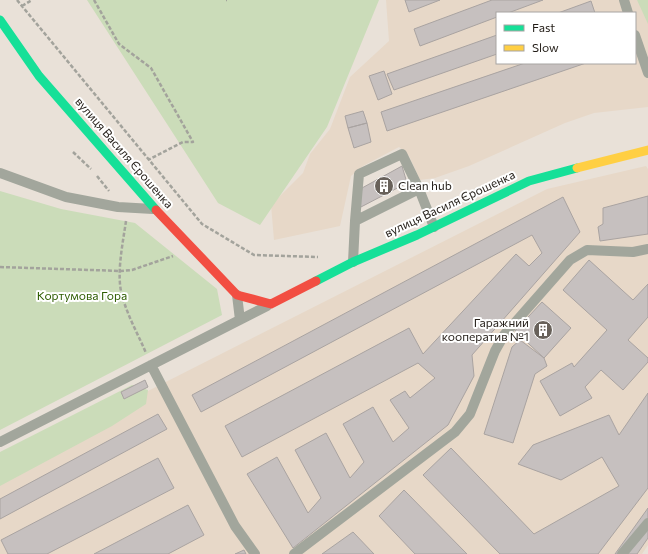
<svg xmlns="http://www.w3.org/2000/svg" width="648" height="554" viewBox="0 0 648 554" font-family="Commissioner,sans-serif">
<rect width="100%" height="100%" fill="#e9e1d8"/>
<path fill="#e7d8c8" fill-rule="evenodd" d="M386,0H648V107L594,113L565,123L469,166L435,178L420,180L409,156L399,147L363,166L351,176L340,226L274,240L271,205L303,173L310,154L330,129L350,77L389,41ZM497,13H635V63H497Z
M646,166L648,169V545L642,554H0V466L547,189Z"/>
<path fill="#cbdcb9" d="M87,0H379L327,127L260,225L218,203Z
M637,0H648V24Z
M0,191L61,209L135,223L217,289L222,315L0,430Z
M132,385L148,390L146,404L112,426L0,486V452Z"/>
<path fill="#c6c0bf" stroke="#a9a3a1" d="M405,0H440L409,12Z
M492,0H543L508,13H497V17L420,46L414,29Z
M591,1L595,13H558Z
M497,35V54L394,90L387,74Z
M525,63H586L387,131L381,112Z
M384,71L392,94L378,100L369,76Z
M363,111L367,123L348,128L345,116Z
M367,123L371,142L354,148L348,128Z
M402,166L407,183L359,208L362,188Z
M648,196V234L600,241L598,227L603,224V208Z
M563,197L580,232L472,355L474,376L448,425L293,548L247,474L277,457L308,513L321,498L295,450L326,433L350,478L364,462L343,424L373,407L393,442L409,428L390,400L405,391L410,398L435,378L418,363L242,457L225,426L409,328L423,354L516,254L529,266L542,253L532,235L201,412L192,395Z
M589,260L633,300L648,284V317L628,340L648,358V362L623,390L601,370L585,387L592,398L560,416L540,381L572,363L574,367L607,330L563,290Z
M542,302L571,328L544,358L515,331Z
M520,340L544,358L547,366L535,374L513,443L484,434L512,347Z
M145,380L148,387L124,399L121,392Z
M648,393V488L598,554H500L423,475L451,448L534,534L619,486L602,457L561,480L518,464L533,445L609,415L619,435Z
M158,414L167,429L0,519V499Z
M158,458L174,488L47,554H8L1,540Z
M404,490L467,554H415L379,516Z
M188,505L204,535L168,554H94Z
M648,508V538L637,554H615Z
M353,532L374,554H322Z
M244,550L246,554H235Z"/>
<g fill="none" stroke-linecap="round" stroke-linejoin="round">
<path stroke="#a3a39c" stroke-width="2.5" stroke-dasharray="4 2" stroke-linecap="butt" d="M17,0L202,224L254,255L318,257
M94,0L119,44L151,68L193,142H183L148,160
M226,0H227
M22,6L32,0
M73,152L91,169
M97,176L109,191
M126,221C123,242 116,275 122,295C127,315 138,334 146,353
M0,267L121,271L132,270L173,256"/>
<path stroke="#a2a69c" stroke-width="10" d="M624,0L628,13
M635,35L648,73
M0,173L66,197L118,207L153,209
M355,221L359,174L402,154L419,189
M353,262L355,221L419,189L434,227
M237,295L240,320
M151,365L235,526L255,554
M0,442L267,306
M294,554L455,432L470,414L495,351L504,335L570,260L587,250L633,252L648,249
M622,554L648,523"/>
<path stroke="#16e098" stroke-width="9" d="M0,20L39,76L156,210
M316,281L353,262L417,235L529,181L577,168"/>
<path stroke="#ffcf43" stroke-width="9" d="M577,168L648,150"/>
<path stroke="#f24e42" stroke-width="9" d="M156,210L237,295L271,304L316,281"/>
</g>
<defs>
<g id="building-disc" transform="scale(1)"><circle r="9.5" fill="#68615a" stroke="#fff"/><path d="M-4-6H4V6H1V3H-1V6H-4ZM-2.5-4.3h1.7v1.8h-1.7ZM.8-4.3h1.7v1.8H.8ZM-2.5-1h1.7V.8h-1.7ZM.8-1h1.7V.8H.8Z" fill="#fff"/></g>
</defs>
<g fill-rule="evenodd">
<use href="#building-disc" x="384" y="186"/>
<use href="#building-disc" x="543" y="330"/>
</g>
<g text-anchor="middle" stroke-width="4" stroke-linejoin="round" paint-order="stroke">
<g font-size="12" fill="#221c16" stroke="#fff">
<text transform="translate(124 153) rotate(49)" y="4">вулиця Василя Єрошенка</text>
<text transform="translate(450 204) rotate(-25)" y="4">вулиця Василя Єрошенка</text>
</g>
<g font-size="12" fill="#221c16" stroke="#fff" text-anchor="start">
<text x="398" y="190">Clean hub</text>
<text x="529" y="327" text-anchor="end">Гаражний<tspan x="529" dy="14">кооператив №1</tspan></text>
</g>
<g font-size="12" fill="#2d5c00" stroke="#fff">
<text x="82" y="300">Кортумова Гора</text>
</g>
</g>
<rect x="496" y="12" width="140" height="52" fill="#ffffff" stroke="#a7a4a2"/>
<rect x="504" y="25" width="20" height="6" fill="#16e098" stroke="#a7a4a2"/>
<text x="532" y="32" font-size="12" fill="#221c16">Fast</text>
<rect x="504" y="45" width="20" height="6" fill="#ffcf43" stroke="#a7a4a2"/>
<text x="532" y="52" font-size="12" fill="#221c16">Slow</text>
</svg>
